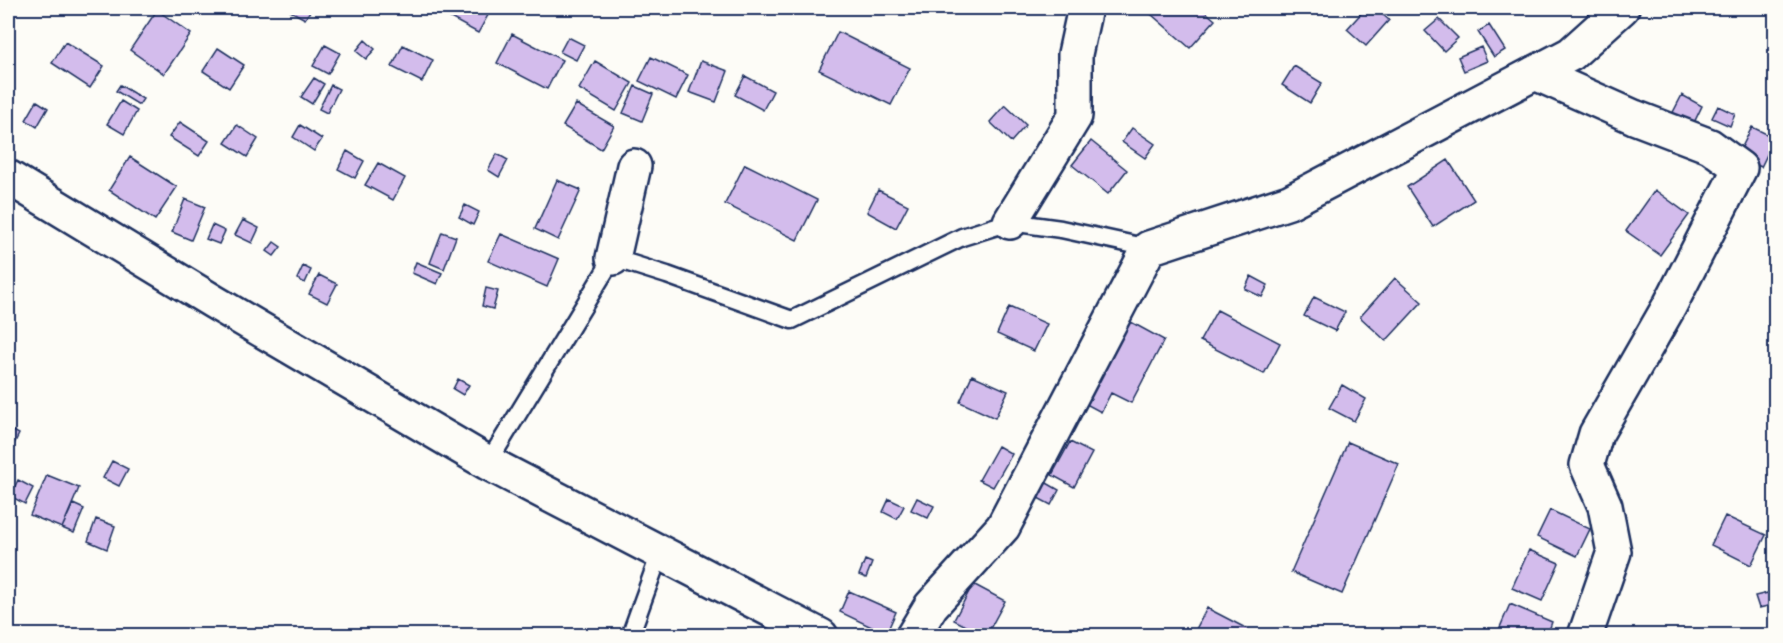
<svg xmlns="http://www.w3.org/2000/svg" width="1783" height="643" viewBox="0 0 1783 643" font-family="'Indie Flower',sans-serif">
<rect width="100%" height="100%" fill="#fdfcf7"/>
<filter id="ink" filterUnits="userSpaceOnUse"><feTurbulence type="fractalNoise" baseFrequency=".0167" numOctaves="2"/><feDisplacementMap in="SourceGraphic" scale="12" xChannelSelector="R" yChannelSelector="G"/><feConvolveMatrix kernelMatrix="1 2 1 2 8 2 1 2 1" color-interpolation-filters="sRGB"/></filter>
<g filter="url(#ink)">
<path fill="#d3bcec" stroke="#1b2f5e" stroke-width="1.5" d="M285,8H312L305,19Z
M449,8H492L478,33L445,15Z
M1144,8H1201L1215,20L1190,48Z
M1366,8H1375L1389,20L1366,46L1347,29Z
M157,10L191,34L164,74L130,50Z
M1439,19L1458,38L1444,51L1425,31Z
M1489,25L1505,50L1494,57L1478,32Z
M838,32L910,68L891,105L819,70Z
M512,34L562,60L547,89L497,63Z
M568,37L584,45L576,60L560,52Z
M365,40L375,49L366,59L356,51Z
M65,42L104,66L90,88L52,63Z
M325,45L340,53L328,74L313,66Z
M403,45L433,60L422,82L392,67Z
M1481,47L1487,61L1464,71L1458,57Z
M218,48L244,65L229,88L203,71Z
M651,57L688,75L676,99L639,81Z
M595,61L632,83L616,111L579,89Z
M701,61L728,71L716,102L689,92Z
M1294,66L1322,83L1310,103L1282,85Z
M745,76L773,91L763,110L735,95Z
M314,78L324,84L312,104L301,97Z
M120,85L143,99L139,105L116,91Z
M331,85L339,89L327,113L319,109Z
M635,86L653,94L642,121L623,113Z
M1682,95L1702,106L1690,131L1669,120Z
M37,101L48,108L37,127L26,120Z
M121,101L137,111L124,134L107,124Z
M576,104L614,126L601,149L563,126Z
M1005,105L1026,125L1011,142L990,122Z
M1718,106L1735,114L1730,126L1712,118Z
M180,122L209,141L199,156L169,137Z
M237,125L258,139L247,157L225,143Z
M300,125L322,139L314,151L293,137Z
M1752,127L1775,138L1761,167L1738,155Z
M1132,128L1155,144L1145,158L1122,142Z
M1091,141L1127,170L1108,194L1072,165Z
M347,151L364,161L355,178L338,169Z
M497,154L508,160L499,177L488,170Z
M130,157L177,187L155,220L109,190Z
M1448,160L1474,200L1433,227L1407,187Z
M378,163L405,178L393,200L365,185Z
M745,164L817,200L797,240L725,204Z
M557,180L581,190L558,240L535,229Z
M878,190L908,205L896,228L867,212Z
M1655,190L1689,215L1660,255L1626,231Z
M185,199L205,207L191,240L172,232Z
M465,205L479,212L473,225L459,217Z
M243,220L259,228L252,243L235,235Z
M212,225L225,231L219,244L206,239Z
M442,232L456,237L444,269L430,263Z
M501,234L559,259L547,287L488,261Z
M274,242L281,247L274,256L267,251Z
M416,262L442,273L437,284L412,273Z
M303,266L311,270L305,283L297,279Z
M319,275L337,284L327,303L309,294Z
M1251,276L1268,285L1262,297L1245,289Z
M1395,278L1422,302L1386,341L1360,317Z
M486,288L498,291L493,309L482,306Z
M1314,297L1345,312L1335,331L1304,316Z
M1009,307L1047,324L1034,351L997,334Z
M1217,310L1280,343L1264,374L1200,341Z
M1129,321L1164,340L1131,403L1111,393L1101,412L1086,404Z
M972,375L1008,391L995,418L960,402Z
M458,379L469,385L463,395L453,389Z
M1342,385L1366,399L1354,421L1329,408Z
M8,428L19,434L10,452L8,451Z
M1070,442L1092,453L1074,487L1052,475Z
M1348,442L1399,464L1342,594L1291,572Z
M998,446L1012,454L993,487L979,480Z
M112,461L128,469L119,486L103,478Z
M47,475L79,488L62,528L30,515Z
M18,480L33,488L25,504L10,496Z
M1045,482L1059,490L1051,505L1036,497Z
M917,498L934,506L928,518L911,510Z
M889,499L904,506L897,519L883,512Z
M73,504L84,509L74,533L62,528Z
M1550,510L1590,529L1577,556L1537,537Z
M1725,516L1766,535L1751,565L1711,545Z
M96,519L115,526L107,549L88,541Z
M1529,550L1559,563L1542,601L1512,588Z
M865,560L872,563L866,578L859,575Z
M973,584L1005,601L986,636L954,620Z
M849,591L896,612L886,634L840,612Z
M1768,593L1772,605L1759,608L1755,596Z
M1510,604L1552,622L1547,636H1505L1498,632Z
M1207,608L1261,636L1193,635Z"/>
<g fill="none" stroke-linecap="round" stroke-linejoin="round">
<g stroke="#1b2f5e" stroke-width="21">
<path id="lane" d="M488,463L613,258L667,275L792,320L962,237L1010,222L1061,229L1149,248
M630,636L660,553"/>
</g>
<g stroke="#1b2f5e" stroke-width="38">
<path id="street" d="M1535,73L1634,117L1710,146L1740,168L1670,305L1596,434L1587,465L1605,506L1614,552L1585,636
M1010,222L1075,116V54L1085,8
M613,258L634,166"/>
</g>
<g stroke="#1b2f5e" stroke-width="38">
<path id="secondary" d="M8,177L214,302L488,463L821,636
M913,636L931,606L1003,527L1149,248L1289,202L1571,54L1622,8"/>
</g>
<use href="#lane" stroke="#fdfcf7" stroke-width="16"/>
<use href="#street" stroke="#fdfcf7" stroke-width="33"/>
<use href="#secondary" stroke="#fdfcf7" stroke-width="33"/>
</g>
</g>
<rect width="1783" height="643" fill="none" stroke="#fdfcf7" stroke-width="30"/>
<rect x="15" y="15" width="1753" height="613" fill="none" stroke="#1b2f5e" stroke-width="2" filter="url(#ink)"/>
</svg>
